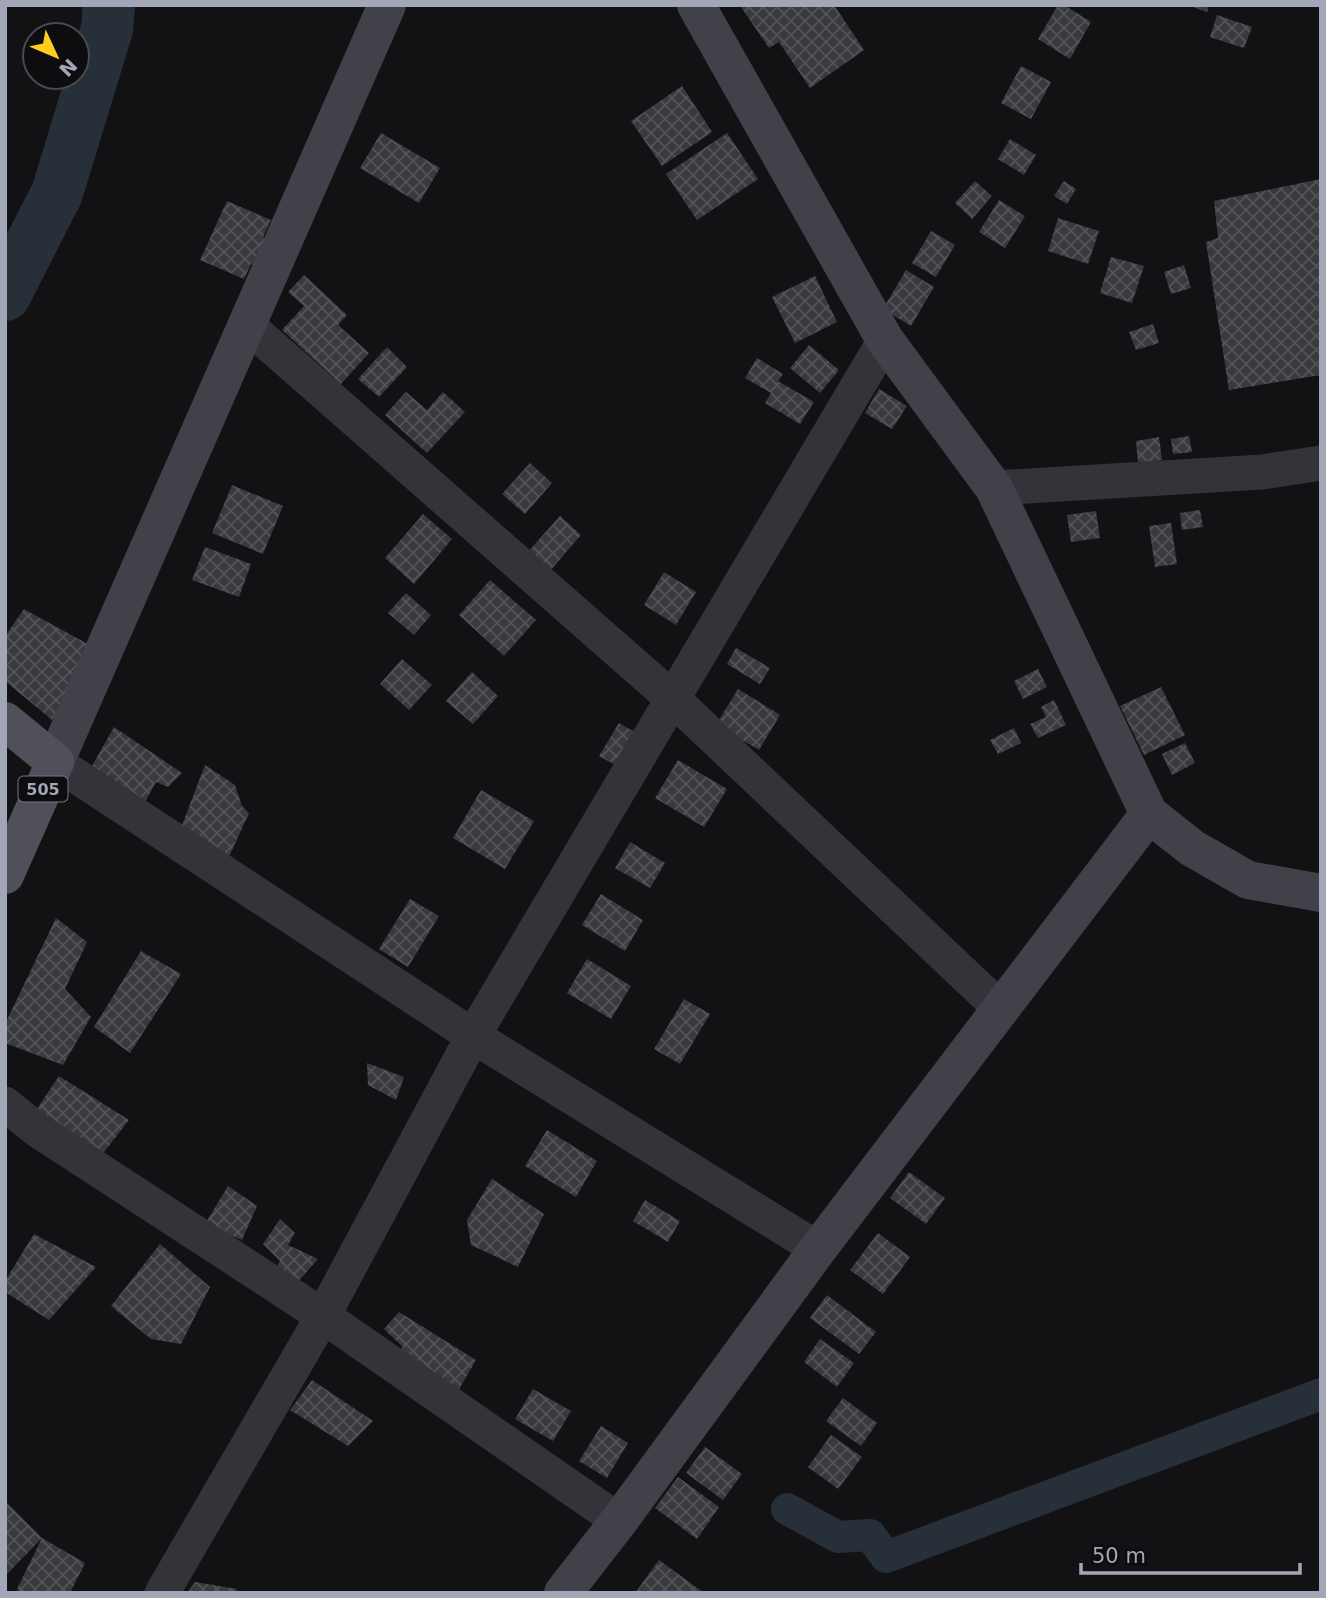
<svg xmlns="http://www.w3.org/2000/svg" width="1326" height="1598" viewBox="0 0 1326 1598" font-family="'DejaVu Sans',sans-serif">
<defs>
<pattern id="building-cross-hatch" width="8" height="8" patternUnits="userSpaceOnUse" patternTransform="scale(1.75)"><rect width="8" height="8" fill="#393a3f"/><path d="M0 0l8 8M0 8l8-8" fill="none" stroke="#525458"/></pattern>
</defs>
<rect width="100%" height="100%" fill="#121214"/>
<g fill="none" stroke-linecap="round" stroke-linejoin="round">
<path stroke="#272f39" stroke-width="32" d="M787,1509L838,1537L870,1535L886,1557L1321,1394"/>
<path stroke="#272f39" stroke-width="52" d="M5,295L57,193L107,29L109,5"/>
</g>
<path fill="url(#building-cross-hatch)" d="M744,5H834L864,50L810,88L779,42L769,48L741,7Z
M1058,5H1064L1091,22L1070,59L1038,39Z
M1188,5H1209L1207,12Z
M1217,15L1252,27L1244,48L1210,37Z
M1021,66L1051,82L1031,119L1001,103Z
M682,86L712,132L662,166L631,121Z
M381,133L440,168L419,203L360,168Z
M727,133L758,179L697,220L666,174Z
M1010,139L1036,155L1024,175L998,159Z
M1321,179V375L1229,390L1206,242L1218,238L1214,201Z
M975,181L992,196L972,219L955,203Z
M1064,181L1076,189L1067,204L1054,196Z
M999,200L1025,216L1005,248L979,232Z
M227,201L271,220L263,237L274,242L263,269L251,264L244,279L200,260Z
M1058,218L1099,231L1088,264L1048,251Z
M931,231L955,245L936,277L912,263Z
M1111,257L1144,266L1132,303L1100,293Z
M1184,265L1191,288L1171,294L1164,272Z
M906,270L934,287L911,326L883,309Z
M304,275L347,315L338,325L369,353L341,384L282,330L304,306L288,292Z
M815,276L837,322L795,343L772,297Z
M1153,324L1159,343L1136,350L1129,332Z
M809,345L839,370L820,393L790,368Z
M387,347L407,367L379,397L358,379Z
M757,358L783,374L778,381L814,402L800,424L765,403L771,393L745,378Z
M879,389L907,406L892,429L865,413Z
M406,392L427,410L443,392L465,412L427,453L385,415Z
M1189,436L1192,452L1173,454L1171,439Z
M1159,437L1162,460L1138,463L1136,441Z
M530,463L552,483L525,514L502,494Z
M232,485L283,506L263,554L212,533Z
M1200,510L1203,527L1182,530L1180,513Z
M1096,511L1100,538L1071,542L1067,515Z
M423,514L452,539L414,584L385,558Z
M560,516L581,535L542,580L520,561Z
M1171,523L1177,564L1155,567L1149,526Z
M205,547L251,564L239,597L192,580Z
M664,572L696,592L676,625L644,605Z
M490,580L536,620L504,656L459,615Z
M406,593L431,615L414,635L388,613Z
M24,609L95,648L52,720L5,681V636Z
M736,648L770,668L760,684L727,664Z
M402,659L432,685L409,710L380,684Z
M1038,669L1047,687L1023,699L1014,681Z
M472,672L498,696L473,724L446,701Z
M1161,687L1185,735L1144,755L1120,706Z
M738,689L780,715L759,750L716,725Z
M1054,700L1066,725L1038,738L1030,724L1046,717L1041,707Z
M619,723L638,734L619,767L599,756Z
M114,727L182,773L168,787L156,782L144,804L87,775Z
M1014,728L1021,743L998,754L990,740Z
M1185,743L1195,763L1172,775L1162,754Z
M678,760L727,789L704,827L655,798Z
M205,765L235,785L242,806L249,813L228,859L179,833Z
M481,790L534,821L505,869L453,838Z
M630,842L665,863L650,888L615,868Z
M601,894L643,920L625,951L582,925Z
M410,899L439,916L408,967L379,949Z
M56,918L87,942L65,989L91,1017L63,1065L5,1043V1024Z
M141,951L181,974L130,1053L94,1027Z
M587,959L631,986L611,1019L567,993Z
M684,999L710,1014L680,1064L654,1049Z
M367,1063L404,1077L396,1100L368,1085Z
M59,1076L129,1120L97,1161L30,1119Z
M547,1130L597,1161L576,1197L525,1166Z
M909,1172L945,1198L926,1224L890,1198Z
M492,1179L544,1214L518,1267L471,1245L467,1220Z
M228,1186L257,1206L242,1240L205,1224Z
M645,1200L680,1221L668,1242L633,1221Z
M280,1219L295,1233L288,1245L318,1259L289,1292L269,1281L280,1261L263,1244Z
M878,1233L910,1257L883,1294L850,1270Z
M34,1234L96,1267L49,1320L5,1292V1281Z
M160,1244L210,1287L181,1344L151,1339L111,1306Z
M827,1295L876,1332L859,1354L810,1318Z
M399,1312L476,1360L458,1391L393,1357L403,1347L384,1329Z
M820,1339L854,1363L837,1387L804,1362Z
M312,1380L373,1421L348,1446L290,1410Z
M533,1389L571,1411L553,1441L515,1419Z
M843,1398L877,1423L861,1446L826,1421Z
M601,1426L628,1443L607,1478L579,1461Z
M831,1435L862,1457L838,1489L808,1467Z
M705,1447L742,1474L723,1500L686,1473Z
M678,1477L719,1507L697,1539L655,1508Z
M6,1502L42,1538L5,1576V1503Z
M42,1538L85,1563L70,1593H22L17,1589Z
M659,1560L704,1593H635Z
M195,1582L237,1589L235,1593H187Z"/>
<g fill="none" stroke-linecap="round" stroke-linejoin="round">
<path stroke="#333339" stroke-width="35" d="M247,325L673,699L1001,1009
M994,488L1262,472L1321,463
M55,762L473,1036L818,1249
M5,1104L36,1129L323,1316L619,1521
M162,1593L323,1316L473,1036L885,340"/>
<path stroke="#414249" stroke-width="38" d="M696,5L885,340L994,488L1149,814L1192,848L1248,880L1321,893
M55,762L387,5
M563,1593L619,1521L818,1249L1149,814"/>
<path stroke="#4f5059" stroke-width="38" d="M5,721L55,762L5,875"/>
</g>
<g text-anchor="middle" stroke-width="5" stroke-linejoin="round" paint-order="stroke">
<rect fill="#0d0d0f" stroke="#757884" stroke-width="2" x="18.5" y="776.5" width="49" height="25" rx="5"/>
<g font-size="16" font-weight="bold" fill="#a2a6b6">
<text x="43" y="795">505</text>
</g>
</g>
<rect width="1326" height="1598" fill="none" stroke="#a2a6b6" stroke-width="14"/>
<g transform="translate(56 56) rotate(134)"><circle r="33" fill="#0d0d0f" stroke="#494a52" stroke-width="2"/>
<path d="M0-5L12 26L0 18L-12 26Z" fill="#ffcc1f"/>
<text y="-10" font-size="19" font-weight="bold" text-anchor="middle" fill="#a2a6b6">N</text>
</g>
<path d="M1081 1563v10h219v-10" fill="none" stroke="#a2a6b6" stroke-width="3.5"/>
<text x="1092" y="1563" font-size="21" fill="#a2a6b6" stroke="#0d0d0f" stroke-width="5" paint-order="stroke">50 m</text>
</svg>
